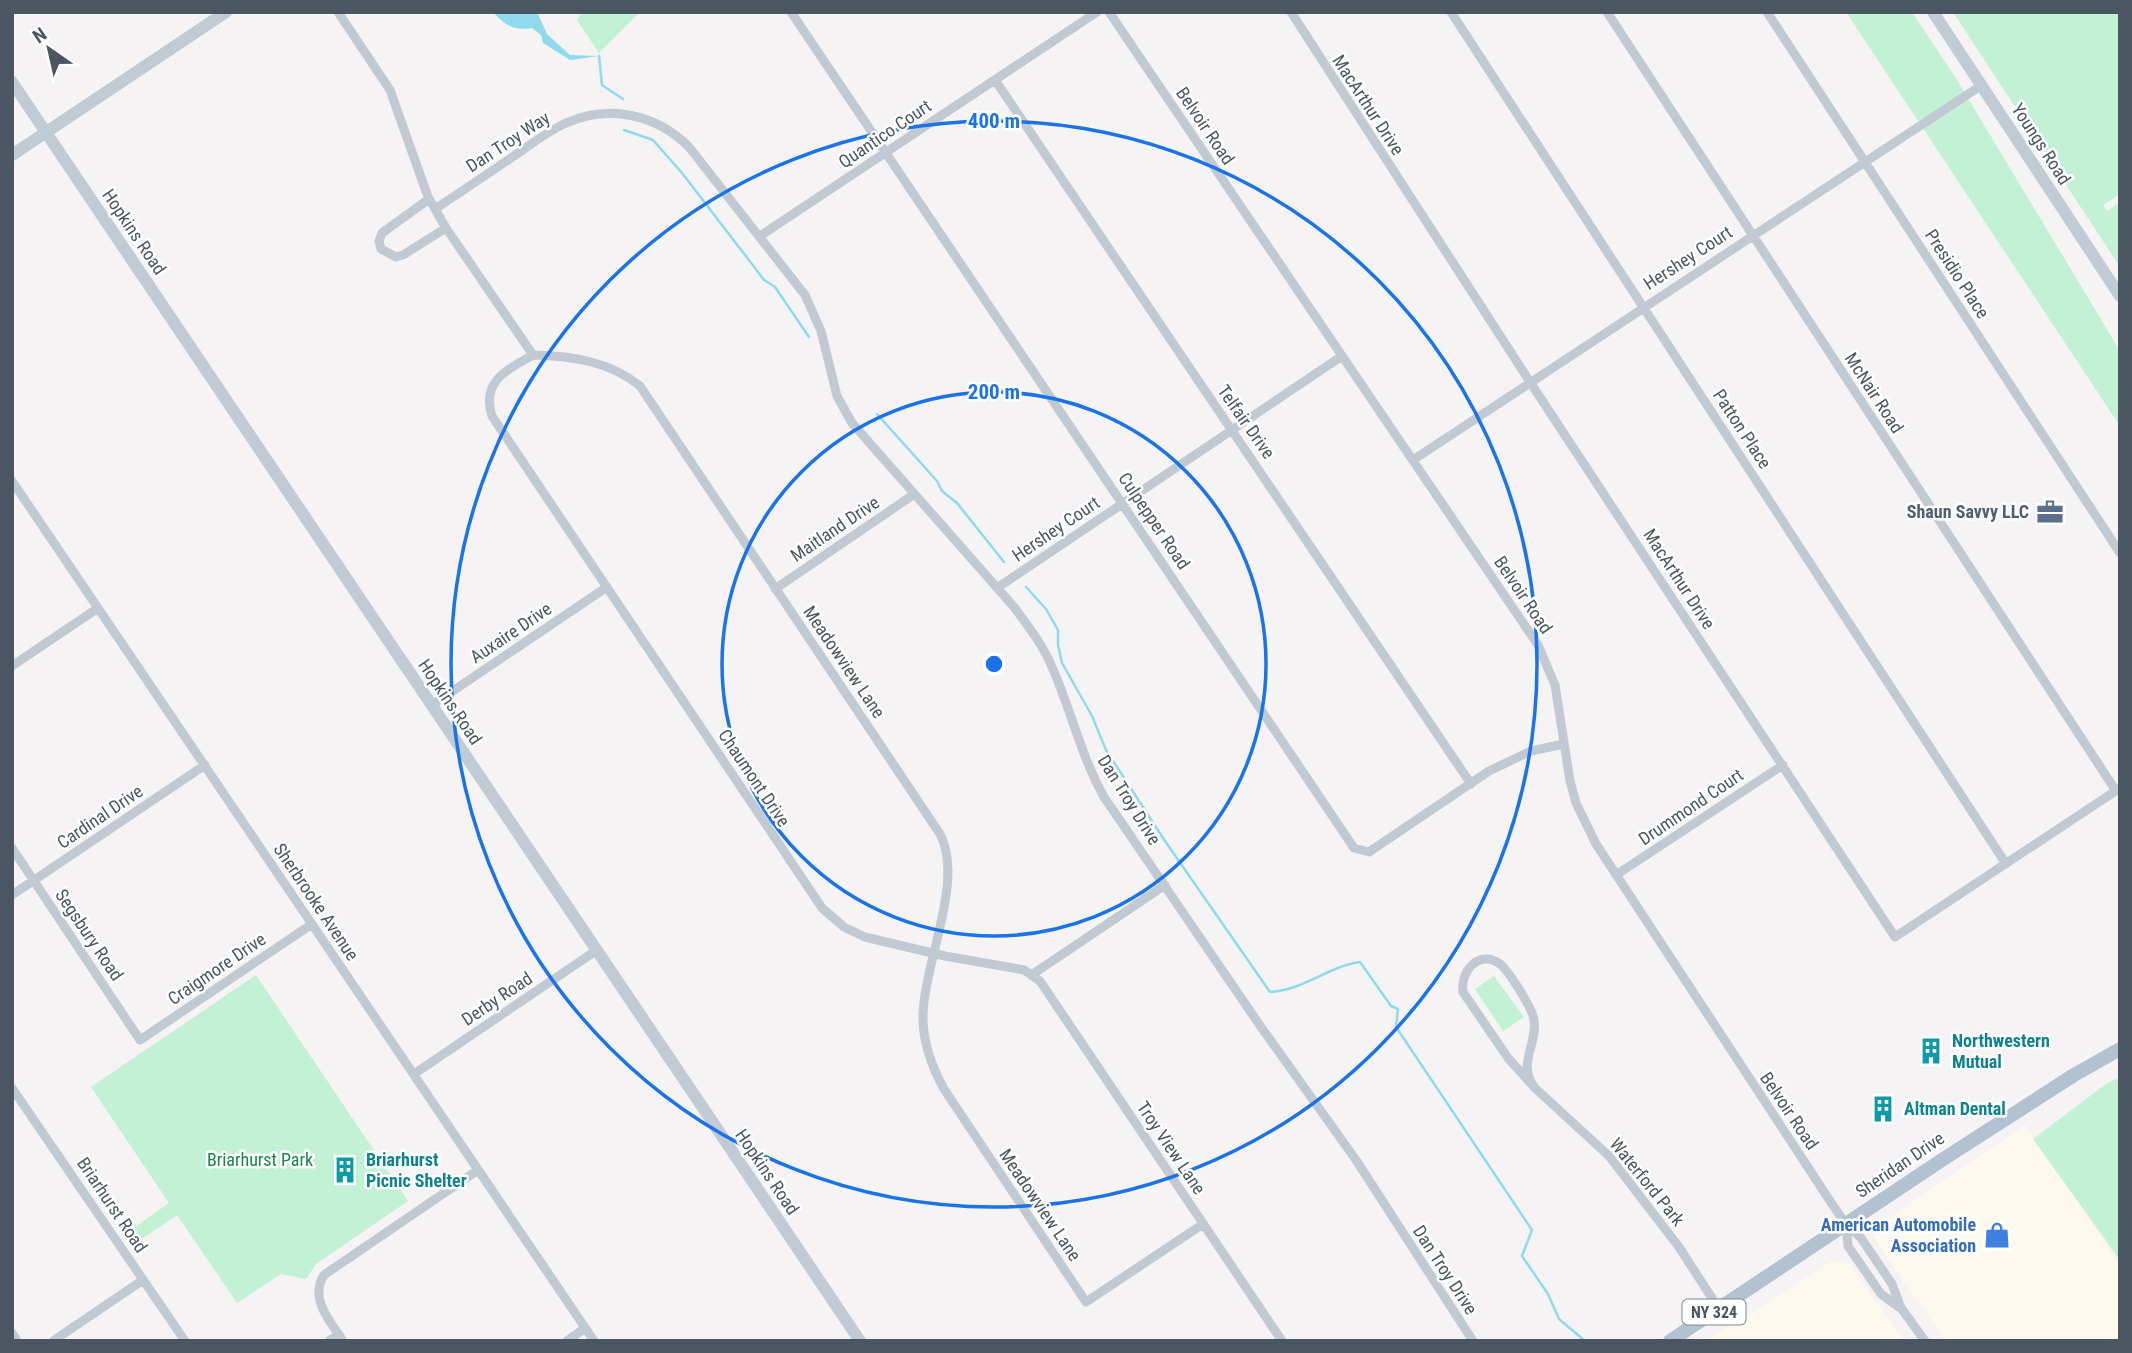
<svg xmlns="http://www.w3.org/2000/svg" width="2132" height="1353" viewBox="0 0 2132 1353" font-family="'Roboto Condensed',sans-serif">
<rect width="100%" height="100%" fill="#f5f3f3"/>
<path fill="#fdf9ef" d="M2025,1125L2120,1264V1341H1945L1873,1235L1876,1227Z
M1832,1261L1850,1264L1903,1341H1704L1767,1304Z"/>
<path fill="#c3f1d5" d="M582,12H640L599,53L577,20Z
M1846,12H1912L1957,80L2120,351V426Z
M1953,12H2120V194L2103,205L2107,211L2120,202V267Z
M256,975L408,1201L316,1264L306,1279L281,1274L237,1303L177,1215L133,1245L125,1234L169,1203L91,1087Z
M1494,976L1524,1017L1503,1031L1475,989Z
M2120,1077V1260L2033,1139L2106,1084Z"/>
<path fill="#90daee" d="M493,12H537L547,34L570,55L599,56L570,60L543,43L541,35L532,28C514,31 506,26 493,12Z"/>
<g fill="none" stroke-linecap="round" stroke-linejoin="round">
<path stroke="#90daee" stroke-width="2.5" d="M599,56L602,85L623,99
M624,130L653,140L682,173L755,268L764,280L775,287L809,337
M877,414L937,481L942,491L957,503L1004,562
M1026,587L1046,609L1058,630V645L1062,663L1092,716L1106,750L1165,841L1270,992C1304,990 1329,966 1360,962L1391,1006L1398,1009L1396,1027L1532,1230L1522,1256L1548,1294L1559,1319L1585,1341"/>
<path stroke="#c1cad2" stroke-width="9" d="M338,12L390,90L428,197L446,228L533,355
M791,12L1354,848L1369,852L1489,771L1531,751L1564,744
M1109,12L1538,645L1555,685L1570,781L1576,803L1596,844L1834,1207L1846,1224L1861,1238L1892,1284L1901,1308L1925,1341
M1291,12L1530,382L1895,937L2120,788
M1451,12L2006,864
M1607,12L2116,791
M1767,12L2120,553
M995,80L1471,784
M429,199L382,233L379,241L381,249L396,257L403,255L446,228
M435,209C461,192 486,175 511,158C529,146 546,132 566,123C609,104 656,114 689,147L805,295L821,331L837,396L852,423L1014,607C1028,626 1043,645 1052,667C1071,710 1081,756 1104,797L1261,1027L1356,1160L1473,1341
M760,236L1097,12
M533,355C507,370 481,381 492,416L822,908L844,927L865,937L945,956L1024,970L1040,981L1282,1341
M533,355C572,356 609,361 640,386L940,834C965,881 923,964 923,1018C923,1043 932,1067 944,1089L1086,1302L1203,1224
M1413,460L1982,85
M12,481L594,1341
M997,588L1342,356
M775,589L913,495
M12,666L98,608
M432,705L607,587
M12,848L140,1040L312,924
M1616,875L1783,765
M12,895L205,765
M1033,974L1165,885
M414,1074L597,950
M12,1088L185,1341
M1535,1088L1508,1058L1463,992C1460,971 1479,949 1500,964C1508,970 1533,1009 1534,1020C1538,1045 1516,1064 1535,1088L1609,1156L1679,1247L1719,1309
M1846,1225L1848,1246L1881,1294L1899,1307
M12,1333L17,1341
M53,1341L143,1280
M329,1341L339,1334
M343,1341C330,1321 309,1299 324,1275L478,1170
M567,1341L585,1328"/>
<path stroke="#c1cbd6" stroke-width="12" d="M1933,12L2120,296
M12,82L860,1341
M12,155L226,12"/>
<path stroke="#b3c2d1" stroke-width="14" d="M1670,1341L1945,1158L2074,1075L2120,1049"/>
</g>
<g fill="none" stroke="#1a73e8" stroke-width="3.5">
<circle cx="994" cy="664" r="272"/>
<circle cx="994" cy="664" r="543"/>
</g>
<defs>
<g id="office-bare" transform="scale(2.1)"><path d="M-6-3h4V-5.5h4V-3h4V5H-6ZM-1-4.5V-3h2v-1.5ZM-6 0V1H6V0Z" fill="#5c6f8a" stroke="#fff" stroke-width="2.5" paint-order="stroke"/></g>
<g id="building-bare" transform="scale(2.1)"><path d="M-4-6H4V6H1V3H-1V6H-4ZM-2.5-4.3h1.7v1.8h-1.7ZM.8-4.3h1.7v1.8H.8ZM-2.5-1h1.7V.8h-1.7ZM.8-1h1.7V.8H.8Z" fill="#0f9aa8" stroke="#fff" stroke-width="2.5" paint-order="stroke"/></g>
<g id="shop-bare" transform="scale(2.1)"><path d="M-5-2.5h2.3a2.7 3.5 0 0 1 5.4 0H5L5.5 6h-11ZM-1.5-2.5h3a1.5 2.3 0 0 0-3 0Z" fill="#3f7fe0" stroke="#fff" stroke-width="2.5" paint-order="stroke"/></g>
</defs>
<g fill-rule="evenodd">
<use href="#office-bare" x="2050" y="512"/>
<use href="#building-bare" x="1931" y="1051"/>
<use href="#building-bare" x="1883" y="1109"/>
<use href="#building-bare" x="345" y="1170"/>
<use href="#shop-bare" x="1997" y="1235"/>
</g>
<g text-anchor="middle" stroke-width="5" stroke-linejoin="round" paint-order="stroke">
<rect fill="#fff" stroke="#808990" stroke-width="2" x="1682.5" y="1299.5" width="63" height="25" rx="5"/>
<g font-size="16" font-weight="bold" fill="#4a5661">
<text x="1714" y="1318">NY 324</text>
</g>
<g font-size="18" fill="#4a5661" stroke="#fff">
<text transform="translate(1368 105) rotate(57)" y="6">MacArthur Drive</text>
<text transform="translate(1205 126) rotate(56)" y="6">Belvoir Road</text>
<text transform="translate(885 134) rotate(-34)" y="6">Quantico Court</text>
<text transform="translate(508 142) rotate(-33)" y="6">Dan Troy Way</text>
<text transform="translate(2041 144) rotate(57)" y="6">Youngs Road</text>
<text transform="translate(134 232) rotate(56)" y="6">Hopkins Road</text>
<text transform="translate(1688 258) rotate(-33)" y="6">Hershey Court</text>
<text transform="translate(1957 274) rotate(57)" y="6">Presidio Place</text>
<text transform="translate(1874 393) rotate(57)" y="6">McNair Road</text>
<text transform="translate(1246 422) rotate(55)" y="6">Telfair Drive</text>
<text transform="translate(1742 429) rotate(57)" y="6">Patton Place</text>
<text transform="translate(1154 521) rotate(56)" y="6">Culpepper Road</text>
<text transform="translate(835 529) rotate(-34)" y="6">Maitland Drive</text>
<text transform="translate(1056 529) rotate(-34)" y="6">Hershey Court</text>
<text transform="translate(1679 579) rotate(57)" y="6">MacArthur Drive</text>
<text transform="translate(1523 595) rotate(56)" y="6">Belvoir Road</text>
<text transform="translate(511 633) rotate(-34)" y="6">Auxaire Drive</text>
<text transform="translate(844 662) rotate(56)" y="6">Meadowview Lane</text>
<text transform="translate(450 702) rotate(56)" y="6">Hopkins Road</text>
<text transform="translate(754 778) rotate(56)" y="6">Chaumont Drive</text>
<text transform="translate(1129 800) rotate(58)" y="6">Dan Troy Drive</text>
<text transform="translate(1691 807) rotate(-34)" y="6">Drummond Court</text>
<text transform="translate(100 817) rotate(-34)" y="6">Cardinal Drive</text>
<text transform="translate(316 902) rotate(56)" y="6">Sherbrooke Avenue</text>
<text transform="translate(89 935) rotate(56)" y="6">Segsbury Road</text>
<text transform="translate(217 969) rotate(-34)" y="6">Craigmore Drive</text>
<text transform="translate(497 999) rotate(-34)" y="6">Derby Road</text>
<text transform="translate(1789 1111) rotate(56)" y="6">Belvoir Road</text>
<text transform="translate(1171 1148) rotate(56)" y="6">Troy View Lane</text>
<text transform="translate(1900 1165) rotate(-34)" y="6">Sheridan Drive</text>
<text transform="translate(767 1172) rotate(56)" y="6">Hopkins Road</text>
<text transform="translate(1647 1182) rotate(51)" y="6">Waterford Park</text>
<text transform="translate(112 1205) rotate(56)" y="6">Briarhurst Road</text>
<text transform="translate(1040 1205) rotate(56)" y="6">Meadowview Lane</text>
<text transform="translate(1445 1270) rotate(57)" y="6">Dan Troy Drive</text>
</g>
<g font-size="18" font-weight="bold" fill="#4e5e75" stroke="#fff" text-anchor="end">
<text x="2029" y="518">Shaun Savvy LLC</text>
</g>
<g font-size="18" font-weight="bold" fill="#0d838f" stroke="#fff" text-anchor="start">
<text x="1952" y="1047">Northwestern<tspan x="1952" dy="21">Mutual</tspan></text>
<text x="1904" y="1115">Altman Dental</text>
<text x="366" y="1166">Briarhurst<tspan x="366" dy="21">Picnic Shelter</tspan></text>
</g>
<g font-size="18" fill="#17864f" stroke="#fff">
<text x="260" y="1166">Briarhurst Park</text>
</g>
<g font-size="18" font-weight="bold" fill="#366cbe" stroke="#fff" text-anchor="end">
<text x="1976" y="1231">American Automobile<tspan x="1976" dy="21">Association</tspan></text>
</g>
</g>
<circle cx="994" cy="664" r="10" fill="#1a73e8" stroke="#fff" stroke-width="3.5"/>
<g font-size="21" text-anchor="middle" font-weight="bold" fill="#1a73e8" stroke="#fff" stroke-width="5" stroke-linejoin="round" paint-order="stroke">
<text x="994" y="128">400 m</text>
<text x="994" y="399">200 m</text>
</g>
<rect width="2132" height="1353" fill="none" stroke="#4a5661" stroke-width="28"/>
<g transform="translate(49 49) rotate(326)" stroke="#ffffff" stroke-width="5" paint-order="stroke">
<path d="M0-5L12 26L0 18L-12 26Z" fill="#4a5661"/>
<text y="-10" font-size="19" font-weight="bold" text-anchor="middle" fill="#4a5661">N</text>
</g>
</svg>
